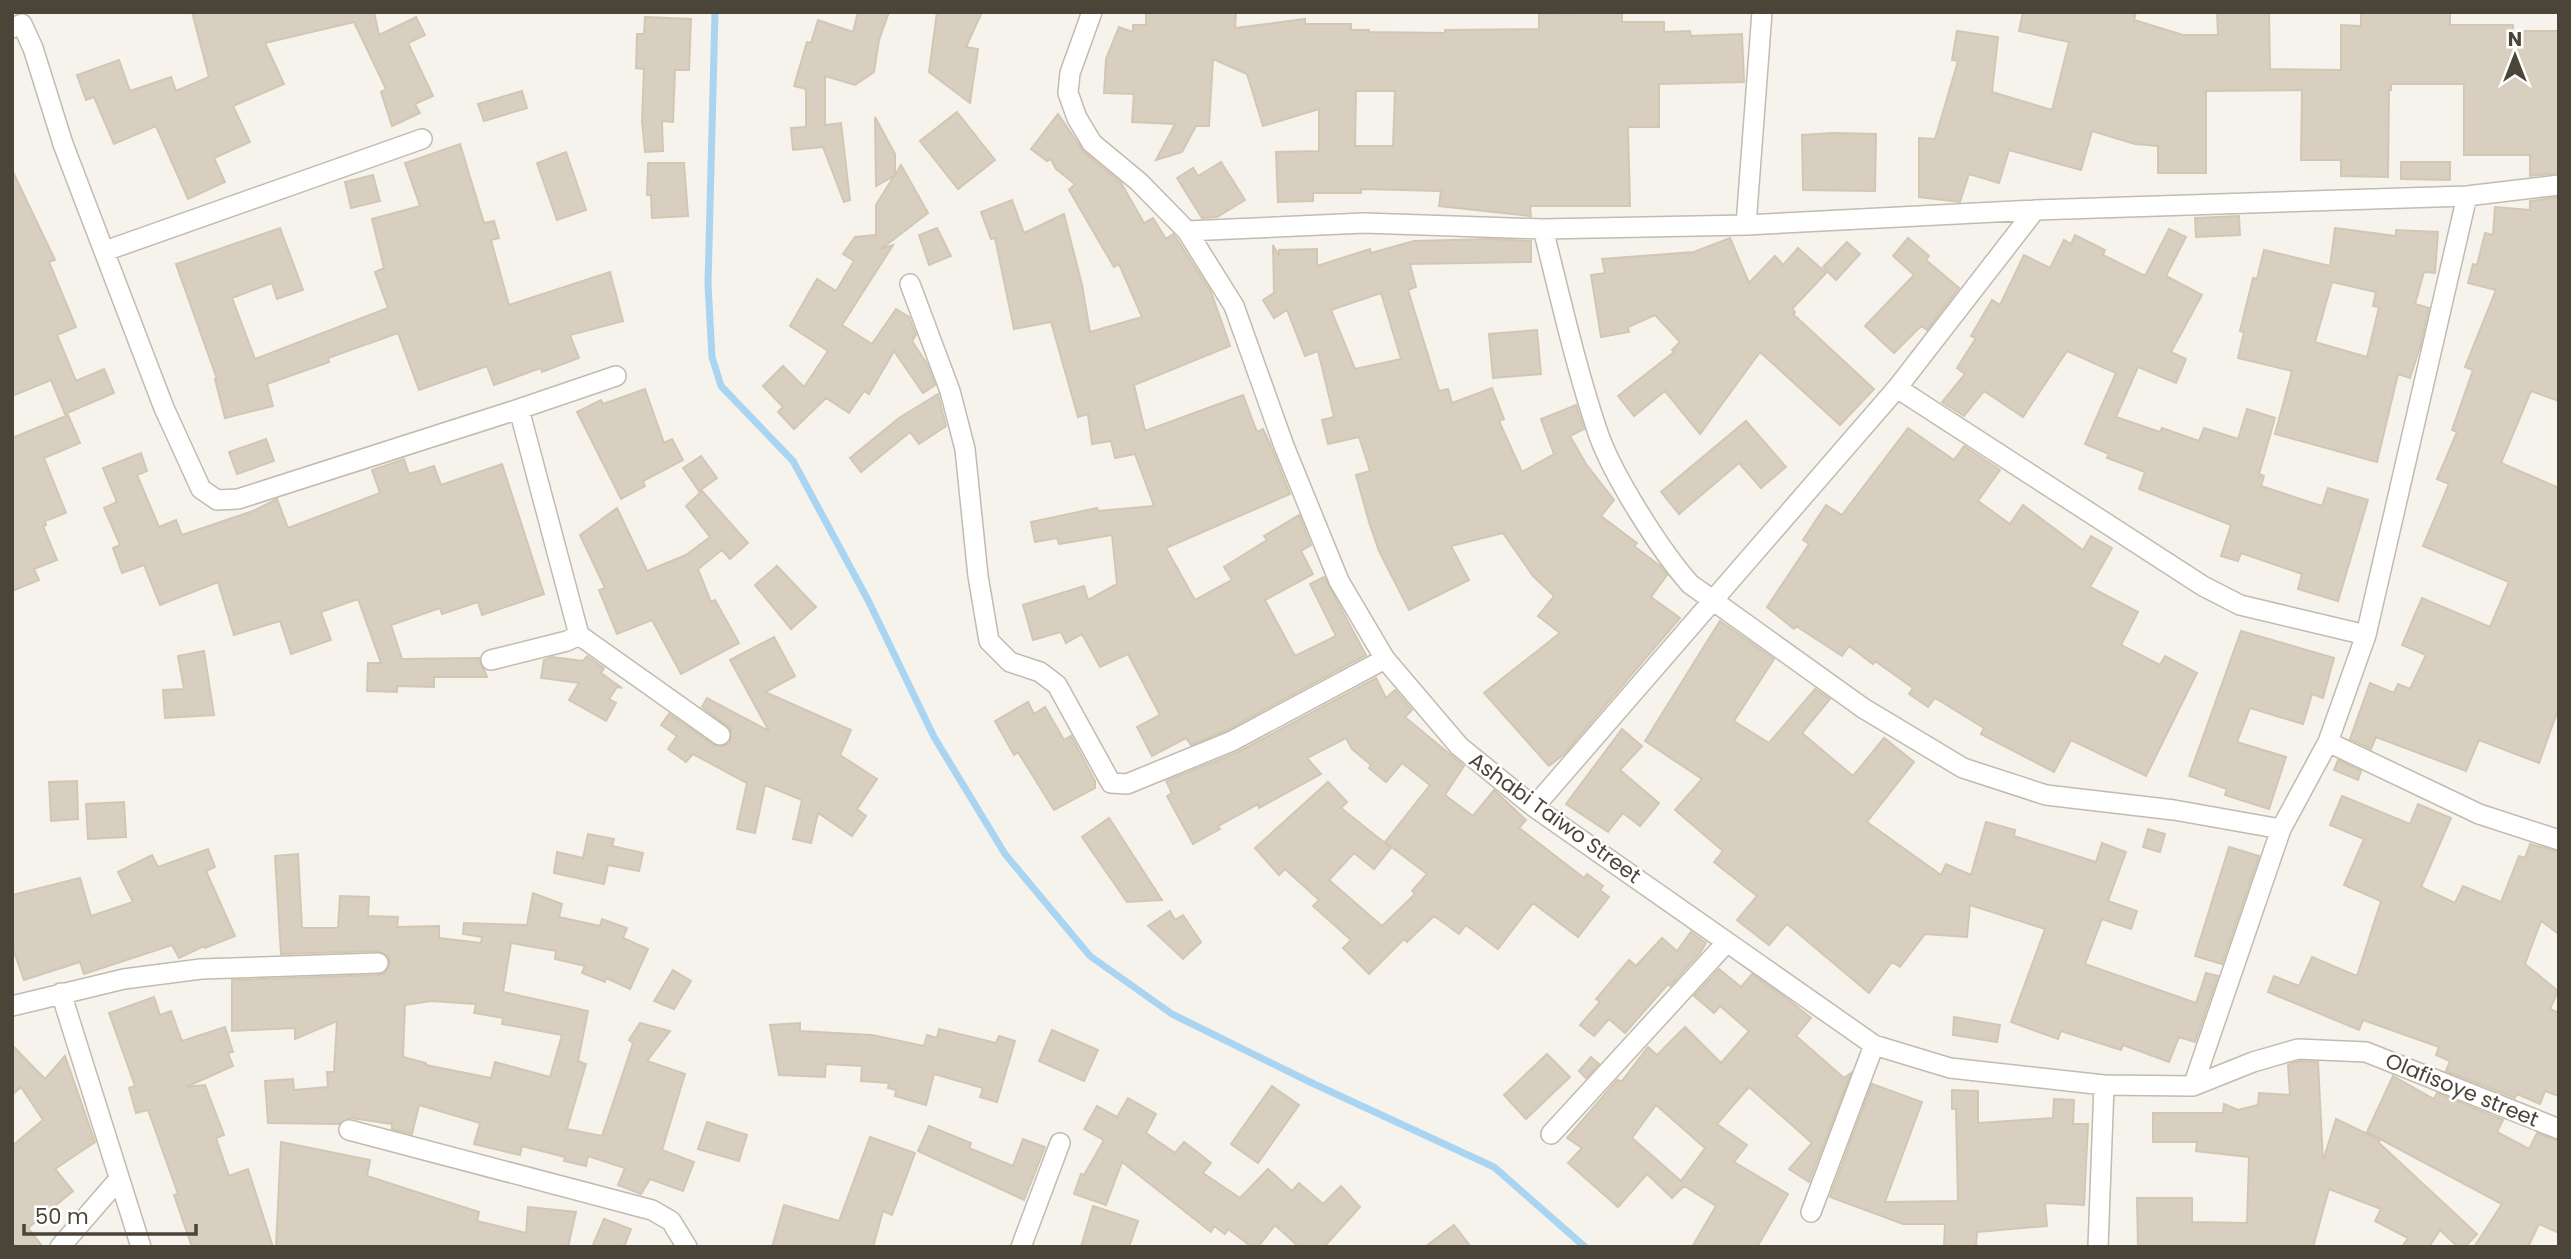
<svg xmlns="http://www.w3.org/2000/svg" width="2571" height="1259" viewBox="0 0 2571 1259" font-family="Poppins,sans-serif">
<rect width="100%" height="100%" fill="#f6f3ec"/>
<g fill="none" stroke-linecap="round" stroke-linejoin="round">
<path stroke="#a9d4f2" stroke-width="7" d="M715,12L708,284L712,357L721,386L793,461L868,600L934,737L1005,854L1090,956L1172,1014L1312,1083L1494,1167L1585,1247"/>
</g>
<path fill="#d8cfc1" stroke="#d3c7b4" stroke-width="2" fill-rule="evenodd" d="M192,12H374L379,35L416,17L425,35L408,43L433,96L415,104L420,113L392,126L381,92L386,89L354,22L265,43L284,84L233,106L250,142L214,158L225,182L188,199L156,126L114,144L94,97L86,100L77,75L119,60L130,91L171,77L176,91L209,77Z
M858,12H889L879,40L874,72L855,85L825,76V125L841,123L850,200L844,202L823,147L793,150L791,128L806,127V89L794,86L807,42L811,43L818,20L853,32Z
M937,12H982L966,47L978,49L970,103L929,72Z
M1146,12H1236L1235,28L1305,19V24H1351V30H1369V32L1445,33V30L1539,29V14L1622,12V22H1664V32L1690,31L1691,36L1742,34L1744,82L1659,84V127H1628L1630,206H1530L1531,216L1439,206L1441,191L1361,189V193H1313V201L1278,202L1276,152L1319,151V109L1263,126L1247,74L1213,59L1209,126H1196L1182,152L1156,160L1175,124L1132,122L1134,94L1104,93L1106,59L1119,27L1133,32V25H1146ZM1356,91H1395L1393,146H1355Z
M2023,12H2136L2134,20L2183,35H2218L2217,12H2269L2270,69L2341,70V25L2361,26V12H2450V25H2513V31H2559V173L2530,176V155H2464V84H2391V90H2389L2388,177L2341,176V160H2301L2302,90L2206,91V173H2158V146L2135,144L2092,131L2081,170L2009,150L1999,183L1969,174L1960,202L1919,197V138L1935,139L1958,61L1952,60L1957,31L1998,37L1992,92L2052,110L2069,42L2019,31Z
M645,17L691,19L689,70H675L673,122L662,121L663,151L645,152L642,121L644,69L636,68L637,34H644Z
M522,91L527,108L484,121L478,104Z
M957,112L995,160L958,189L920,141Z
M1058,114L1084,152L1121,183L1144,223L1153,218L1166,239L1173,234L1177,239L1211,292L1230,346L1134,385L1145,431L1243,395L1257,432L1263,429L1270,444L1290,494L1166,548L1195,600L1232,580L1224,567L1267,540L1264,536L1299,515L1311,545L1301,551L1313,574L1265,600L1295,656L1336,636L1310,584L1324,577L1366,655L1227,730L1191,745L1186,738L1152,756L1137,727L1160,715L1128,654L1100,667L1082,634L1066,643L1061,632L1033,640L1023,605L1084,586L1088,600L1117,584L1112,535L1059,544L1057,538L1035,542L1031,522L1097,508L1098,511L1154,506L1135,454L1115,458L1111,441L1092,444L1088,414L1078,417L1051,322L1014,329L995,238L991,239L981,212L1012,200L1024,233L1064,214L1082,285L1090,332L1142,317L1119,264L1114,267L1069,190L1075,184L1056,169L1051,159L1047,161L1031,149Z
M875,117L895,154V175L901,165L928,213L881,249L893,245L842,325L872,344L896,309L909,317L916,335L912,341L927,364L935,385L923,393L894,351L869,394L864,391L849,413L826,398L794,429L778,412L783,407L763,386L783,366L804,387L828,351L790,326L817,279L836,291L854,261L843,254L855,237L876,235V205L894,176L876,186Z
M1833,133L1876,134L1875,191L1803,190L1802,135Z
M460,144L484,223L494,221L499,238L491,240L509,305L610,272L623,321L570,335L579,358L542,372L541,368L494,385L487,366L419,390L398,333L328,358L329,362L267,384L273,406L225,418L215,379H217L176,264L280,228L303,290L277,299L272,283L232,298L255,359L388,308L375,272L384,268L372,219L420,206L405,163Z
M566,152L586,210L557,220L537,163Z
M1221,162L1245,200L1217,217L1202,218L1177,178L1193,168L1198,176Z
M2401,162H2450V180L2401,179Z
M648,163H684L688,216L652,218L651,195H647Z
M12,170L55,260L49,262L76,327L57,335L76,381L104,369L114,393L65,414L51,380L12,396Z
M373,175L380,201L351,208L345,182Z
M2559,197V401L2531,391L2501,463L2559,488V707L2550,732L2539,763L2479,740L2466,771L2376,737L2371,749L2350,739L2370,683L2394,693L2398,684L2410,689L2426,655L2402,645L2422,598L2490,627L2509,582L2423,546L2449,484L2437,479L2457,432L2452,430L2473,370L2465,367L2496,290L2468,283L2473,264L2477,265L2485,233L2493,235L2495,207L2530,210V201Z
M2239,216L2240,235L2196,237L2195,218Z
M937,228L951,256L929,265L919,235Z
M2335,228L2396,236V230L2438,232L2435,273L2424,272L2415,304L2429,308L2420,347L2410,378L2398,374L2377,462L2275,434L2292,371L2238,358L2244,332L2240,331L2253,278L2257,279L2264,250L2330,266ZM2332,282L2376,292L2373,306L2379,307L2367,357L2315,342Z
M2169,229L2186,237L2166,276L2202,295L2171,352L2186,359L2176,383L2138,367L2116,417L2160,432L2162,428L2199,441L2204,428L2238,439L2247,409L2275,418L2259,474L2264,476L2261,486L2322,506L2328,488L2368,500L2338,601L2298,589L2302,574L2241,553L2238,561L2221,556L2231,525L2139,489L2145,472L2107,458L2109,454L2085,444L2116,373L2067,351L2023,417L1984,391L1964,416L1942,402L1965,374L1957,368L1976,338L1971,336L1992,300L2000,305L2024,255L2050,268L2064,240L2071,244L2075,235L2105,250L2103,255L2145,276Z
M1730,238L1749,283L1775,256L1783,265L1798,248L1826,273L1792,309L1795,312L1793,314L1874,389L1840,425L1760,352L1700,434L1665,391L1634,416L1618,396L1674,352L1672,350L1680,342L1655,315L1628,327L1629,332L1601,337L1591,275L1605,273L1602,259L1694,252Z
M1908,238L1929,256L1926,260L1959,288L1927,330L1922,326L1918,329L1894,353L1865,326L1914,275L1893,256Z
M1490,239L1531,241V262L1410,264L1416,287L1408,290L1439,391L1448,389L1452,403L1492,388L1504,419L1499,421L1522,472L1554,454L1541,419L1576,405L1584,429L1570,436L1586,464L1614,500L1601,516L1637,543L1634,546L1660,566L1667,575L1651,597L1680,618L1564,754L1549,766L1484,693L1560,633L1538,616L1554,596L1533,576L1503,533L1451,546L1469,580L1409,610L1379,551L1369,522L1356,475L1370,471L1359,437L1328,444L1322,420L1334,417L1318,351L1305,356L1287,310L1274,318L1263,300L1274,293L1273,245L1279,256V250L1317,249V266L1370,249L1371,253L1414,241ZM1381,293L1401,359L1355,369L1331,310Z
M1847,242L1860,254L1836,280L1823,267Z
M1537,330L1541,374L1493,378L1489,334Z
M645,389L664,443L672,439L683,460L643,481L645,486L621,499L577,412L601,400L603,404Z
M938,394L946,426L919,444L910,432L861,472L850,458L899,418Z
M68,415L80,443L44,458L66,513L45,521L46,525L43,526L57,560L34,569L39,580L12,591V438Z
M1746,421L1786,467L1761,488L1739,463L1679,514L1661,492Z
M1908,428L1954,460L1964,446L2000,470L1978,501L2010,524L2023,505L2083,550L2091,536L2112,548L2090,587L2138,612L2121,645L2160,665L2165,656L2197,673L2146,776L2071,740L2054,772L1981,734L1984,728L1935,698L1928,707L1909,694L1913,688L1875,661L1873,664L1849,646L1842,656L1796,626L1794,629L1767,607L1809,544L1803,540L1826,505L1842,515Z
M266,439L274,461L237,474L229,452Z
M141,453L147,471L137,475L159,527L176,520L182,535L253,511L277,499L288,528L380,493L372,470L404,459L409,474L434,466L441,485L502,464L544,594L482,615L478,602L442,614L440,608L391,625L402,659L479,658L487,677H434V687L397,686V692L367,691L368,663H381L358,599L321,612L331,640L291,654L280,621L234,635L218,582L160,605L144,565L122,573L113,548L120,545L104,508L117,502L103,468Z
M701,456L717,478L699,491L683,468Z
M702,491L748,543L730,559L722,550L698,569L711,602L715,600L739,643L681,674L652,620L617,634L599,590L605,588L580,535L617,508L647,571L686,555L710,537L686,506Z
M777,566L816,607L791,629L755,585Z
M1720,621L1774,659L1734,721L1769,743L1815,689L1830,699L1802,733L1853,776L1884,738L1914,762L1867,822L1941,875L1946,864L1971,875L1986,822L2015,830L2014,836L2096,862L2102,843L2126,852L2108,901L2137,911L2131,929L2102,919L2085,964L2196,1003L2206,973L2218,976L2195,1042L2179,1037L2169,1062L2123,1045L2121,1050L2061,1031L2058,1039L2011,1022L2045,929L1970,905L1967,937L1925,934L1900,967L1892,962L1869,993L1787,924L1769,945L1737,920L1757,896L1714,862L1723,851L1675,810L1702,779L1645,741Z
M2241,631L2334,658L2323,698L2312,694L2303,724L2250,708L2237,742L2286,757L2269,809L2225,795L2227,789L2189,776Z
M774,637L795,676L765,692L851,730L840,755L877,779L857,809L866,816L852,836L818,813L811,843L793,839L802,800L765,785L755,833L737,829L747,783L693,754L686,762L668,749L677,736L661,725L669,714L714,745L724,746L730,743L731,729L702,707L707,698L769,731L730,660Z
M204,651L214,715L165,718L163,690L184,689L178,656Z
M587,656L604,668L601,673L622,688L617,687L609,699L616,703L606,721L569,700L579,683L541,678L544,660L552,657L583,661Z
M1376,678L1386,698L1395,690L1412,710L1405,717L1464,766L1445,795L1473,816L1494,790L1526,820L1519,828L1584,878L1587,874L1603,886L1600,890L1609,897L1578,937L1533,903L1498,949L1466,925L1459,934L1434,916L1407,942L1404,939L1369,974L1343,948L1351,940L1313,906L1319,900L1285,869L1279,875L1255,848L1328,782L1347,802L1341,808L1391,848L1374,869L1354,853L1329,880L1382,926L1415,894L1412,891L1427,874L1385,842L1430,785L1402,763L1386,782L1369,768L1371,765L1352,749L1346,738L1307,758L1321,774L1259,808L1258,804L1218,826L1220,829L1193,844L1167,796L1172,793L1166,781L1238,752Z
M1028,702L1034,714L1045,707L1064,740L1071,736L1095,781V788L1054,810L1018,752L1014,755L995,721Z
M1622,729L1642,746L1620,770L1659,803L1640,826L1623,813L1608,832L1566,804Z
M2338,760L2361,771L2358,780L2334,770Z
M77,781L78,819L51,821L49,782Z
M2342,796L2410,824L2418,804L2451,818L2421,887L2455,903L2463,886L2501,902L2519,856L2525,858L2530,844L2559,852V934L2541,921L2525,964L2558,991L2550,1009L2559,1013V1096L2545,1091L2540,1104L2517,1094L2515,1098L2446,1071L2450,1061L2436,1055L2439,1047L2363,1020L2359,1030L2268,992L2274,976L2299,986L2312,957L2357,976L2381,901L2344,885L2364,839L2330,825Z
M124,802L126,837L88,839L86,804Z
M1109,818L1162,900L1127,902L1082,837Z
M2148,829L2165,834L2160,852L2143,847Z
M588,834L614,839L612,846L643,853L639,871L608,865L604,884L554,873L557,852L583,858Z
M2229,847L2259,856L2222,964L2195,956Z
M208,849L215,867L206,871L235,936L205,948L204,946L179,958L172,945L84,974L80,962L24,980L12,946V895L80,878L91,916L133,902L118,872L152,855L158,867Z
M298,854L302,928H338L340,896L369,897L368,916L398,917L397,927L439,926V938L481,943L482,937L463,934L464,923L527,925L533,893L562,904L559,917L600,926L602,919L627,928L623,938L648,949L630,989L606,978L605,982L582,973L585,966L555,959L556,951L511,943L503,992L588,1011L578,1061L586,1064L567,1129L602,1136L633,1043L629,1040L640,1023L670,1031L647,1061L685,1074L662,1150L694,1162L683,1191L650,1179L641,1194L618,1185L625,1168L588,1156L586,1166L564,1161L565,1157L522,1146L520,1155L474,1144L480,1123L419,1105L412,1134L392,1129V1124L351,1118L339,1124L268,1123L265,1081L293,1079L294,1090L328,1087L327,1072H334L337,1021L295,1039V1028L232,1031V980L378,975L385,973L390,963L388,956L378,951L281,954L275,856ZM431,1001L476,1004L474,1013L503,1018L502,1024L562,1035L550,1077L495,1062L491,1078L426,1065V1063L403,1057L405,1005Z
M1170,911L1175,920L1183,915L1201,942L1183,959L1148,926Z
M1691,932L1706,943L1700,953L1670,986L1668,984L1625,1033L1609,1019L1594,1036L1580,1025L1600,1002L1596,999L1629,960L1636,966L1662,938L1677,951Z
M1719,969L1741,987L1752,974L1790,1001L1811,1018L1796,1036L1844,1078L1851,1073L1809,1182L1789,1169L1812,1143L1749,1087L1717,1124L1747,1145L1734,1162L1788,1194L1757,1247H1692L1716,1206L1684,1186L1672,1198L1647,1174L1618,1207L1568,1163L1582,1148L1567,1138L1617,1080L1622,1081L1648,1047L1657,1055L1685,1027L1721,1063L1749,1031L1720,1006L1714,1013L1694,996ZM1656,1105L1705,1148L1681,1181L1632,1138Z
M673,970L691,981L674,1009L654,1001Z
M154,997L160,1015L171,1011L182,1041L225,1027L233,1052L228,1053L233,1066L186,1087L205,1085L224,1135L216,1138L229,1176L248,1169L273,1247H192L174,1195L178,1194L148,1110L136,1113L129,1088L135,1086L109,1013Z
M1954,1017L2000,1025L1997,1042L1953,1035Z
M800,1023V1031L872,1035L924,1046L927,1035L937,1038L939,1029L996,1043L999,1036L1015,1041L997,1102L980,1097L983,1088L934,1074L926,1105L895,1096L896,1090L888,1088L889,1083L861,1081L862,1066L826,1064L825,1077L779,1075L770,1025Z
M1052,1030L1098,1050L1084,1081L1039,1061Z
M12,1045L45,1079L65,1056L95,1142L55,1169L73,1191L28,1228L43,1247H12V1146L43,1120L21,1087L12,1095Z
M1547,1054L1570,1077L1526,1119L1504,1095Z
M1591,1057L1599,1064L1586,1078L1579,1071Z
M2299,1061L2318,1062L2323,1161L2336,1119L2380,1140L2378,1142L2477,1234L2465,1247H2458L2440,1230L2429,1247H2402L2408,1238L2375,1221L2381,1209L2329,1189L2313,1247H2138L2137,1198H2192V1222L2247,1223L2249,1157L2196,1151L2197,1142H2153V1113H2223L2224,1104L2238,1110L2258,1105L2259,1093L2290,1095L2288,1065Z
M2393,1076L2434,1099L2437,1093L2503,1120L2497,1132L2529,1149L2537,1133L2559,1141V1233L2539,1224L2528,1247H2474L2502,1204L2367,1132Z
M1872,1084L1922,1102L1885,1202L1958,1201L1956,1109H1952V1090L1978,1091V1123L2053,1118L2054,1099L2074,1100L2073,1124H2088L2084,1205L2045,1203L2047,1226L1977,1232L1976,1247H1944L1945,1224H1903L1833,1198L1830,1197Z
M1272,1086L1299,1105L1258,1163L1231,1144Z
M1128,1098L1156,1114L1146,1133L1175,1153L1184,1142L1211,1163L1203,1173L1240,1198L1268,1169L1292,1191L1299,1183L1323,1204L1341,1186L1360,1207L1324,1247H1299L1275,1225L1258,1247H1252L1228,1229L1225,1234L1214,1226L1211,1232L1122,1162L1106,1205L1074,1194L1081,1174L1084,1175L1104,1140L1084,1129L1097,1106L1117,1117Z
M707,1122L747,1135L739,1161L698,1149Z
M929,1126L971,1143L969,1148L1013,1166L1023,1139L1045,1147L1024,1200L918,1151Z
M870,1137L915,1153L892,1215L883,1211L873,1247H772L784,1205L839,1221Z
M281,1142L370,1160L367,1176L479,1212L477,1221L526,1233L528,1207L576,1212L568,1247H276Z
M1093,1206L1138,1221L1129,1247H1081Z
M604,1219L631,1229L624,1247H592Z
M1454,1225L1471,1247H1425Z"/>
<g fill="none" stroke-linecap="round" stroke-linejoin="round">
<g stroke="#c2bbae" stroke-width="22">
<path id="minor" d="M1092,12L1070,73L1068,93L1077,118L1092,143L1139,182L1187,231L1234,306L1284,446L1339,581L1385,659L1459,746L1534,807L1874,1045L1950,1068L2104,1085L2193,1086L2253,1062L2298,1049L2366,1052L2559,1129
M12,28L22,24L33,48L63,144L164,408L201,489L217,500L238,499L519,409L579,635L567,641L491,660
M2467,196L2366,635L2328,742L2479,814L2559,840
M2035,210L1897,388L2203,586L2240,605L2366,635
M1746,225L1762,12
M1543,229C1560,296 1575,364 1597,430C1611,473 1660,550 1690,584L1863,708L1963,768L2046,795L2174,810L2281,829
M1187,231L1364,223L1543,229L1746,225L2035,210L2467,196L2559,185
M105,251L422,139
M910,284L950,391L965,449L978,576L989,641L1010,662L1040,672L1057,685L1111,783L1127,784L1232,741L1385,659
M519,409L616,376
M579,635L720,735
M1534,807L1897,388
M61,993L141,1247
M12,1006L124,979L201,969L378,963
M2193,1086L2281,829L2328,742
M349,1130L652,1210L671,1221L687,1247
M1551,1134L1727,942
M1811,1212L1874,1045
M60,1247L119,1179
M1021,1247L1060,1143
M2098,1247L2104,1085"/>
</g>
<use href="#minor" stroke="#fff" stroke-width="19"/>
</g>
<g text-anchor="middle" stroke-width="5" stroke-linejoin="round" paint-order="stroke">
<g font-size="21" fill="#4b4439" stroke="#fff">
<text transform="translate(1555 818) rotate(36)" y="7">Ashabi Taiwo Street</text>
<text transform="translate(2462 1090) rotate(22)" y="7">Olafisoye street</text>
</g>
</g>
<rect width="2571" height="1259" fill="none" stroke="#4b4439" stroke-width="28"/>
<g transform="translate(2515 56)" stroke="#ffffff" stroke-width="5" paint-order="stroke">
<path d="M0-5L12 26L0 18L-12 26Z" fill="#4b4439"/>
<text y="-10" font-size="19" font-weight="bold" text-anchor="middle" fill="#4b4439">N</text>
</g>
<path d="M24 1224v10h172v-10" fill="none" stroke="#4b4439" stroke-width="3.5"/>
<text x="35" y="1224" font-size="21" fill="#4b4439" stroke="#ffffff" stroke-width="5" paint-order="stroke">50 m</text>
</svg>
